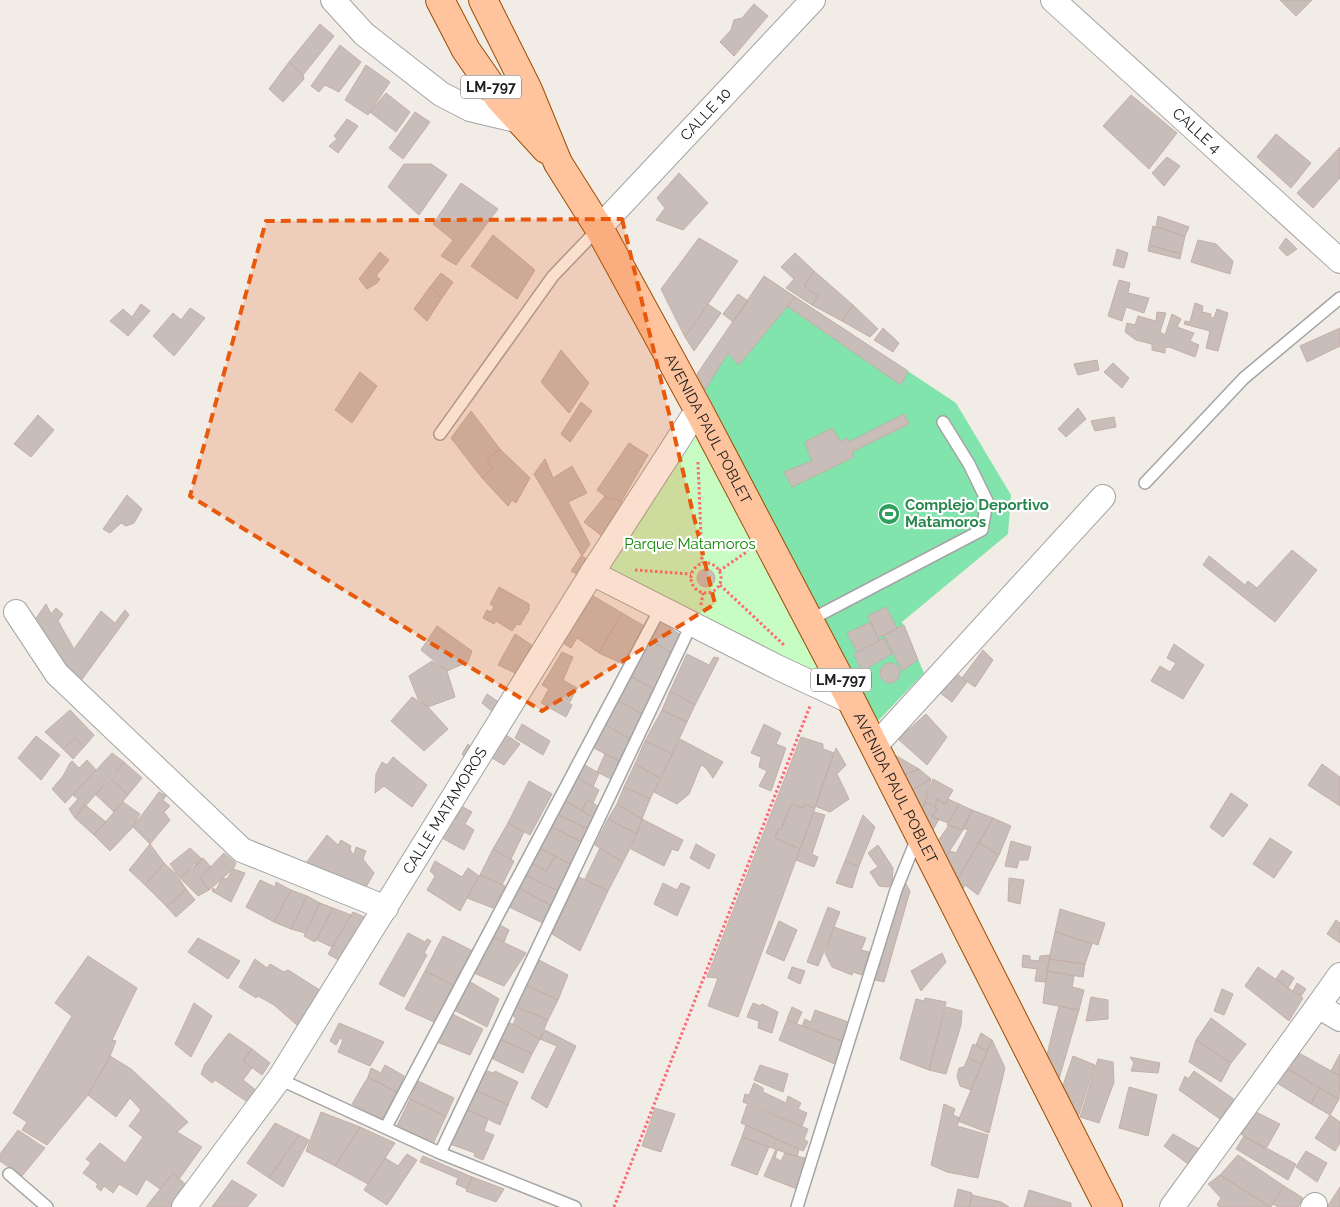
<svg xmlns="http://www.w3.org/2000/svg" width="1340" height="1207" viewBox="0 0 1340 1207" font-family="Raleway,sans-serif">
<rect width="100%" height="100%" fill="#f1ece6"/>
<path fill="#c7fcc2" d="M697,423L828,679L599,567Z"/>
<path fill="#81e4ac" d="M764,276L956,403L1011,495L1008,534L902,622L924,673L875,724L705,390Z"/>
<path fill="#c9bdb9" stroke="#c4afa8" d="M1280,0H1312L1296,16Z
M754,4L768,16L734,56L720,42L731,30L734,20L742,18Z
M320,24L334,36L303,75L289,62Z
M340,45L361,62L339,92L325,85L319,92L311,86Z
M289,62L303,75L304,79L283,102L269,89Z
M366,65L390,82L368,115L345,100Z
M386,93L410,112L396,132L370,112Z
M1131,95L1177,133L1149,169L1103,126Z
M415,112L430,122L403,159L389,148Z
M347,119L358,126L338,153L329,146L337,139L334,136Z
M1276,134L1311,163L1291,188L1257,157Z
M1340,147V178L1313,208L1297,193Z
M1167,157L1180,166L1164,186L1152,173Z
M404,164H431L447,175L419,215L388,187Z
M679,173L708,203L683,230L656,220L665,208L657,198Z
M461,183L498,209L456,265L441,256L453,240L433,224Z
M1158,216L1189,227L1185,236L1156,227Z
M1153,226L1185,236L1181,254L1149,245Z
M493,235L535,270L517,299L471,266Z
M699,238L738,261L685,337L661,289Z
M1286,238L1297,249L1287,256L1279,248Z
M1198,240L1216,244L1233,261L1230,274L1191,262Z
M1149,245L1181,254L1180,259L1148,251Z
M1117,249L1128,253L1124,268L1113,265Z
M380,252L389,260L376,276L380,279L377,283L367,289L359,279Z
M795,253L814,271L804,286L818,296L812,305L786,288L794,279L781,267Z
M814,271L853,305L842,321L812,305L818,296L804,286Z
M441,273L453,282L442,298L430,287Z
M764,276L795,297L739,365L728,353L705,390L697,374Z
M1119,280L1130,283L1128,293L1149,298L1144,313L1126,307L1122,321L1108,316Z
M430,287L442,298L427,321L414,309Z
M738,294L748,301L733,322L723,314Z
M795,297L908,371L901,385L787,306Z
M1195,303L1203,306L1202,312L1211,314L1210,317L1214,318L1217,309L1228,313L1218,351L1206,348L1210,331L1184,324L1185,321L1190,322Z
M141,304L150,311L128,336L110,321L123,309L132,317Z
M708,304L721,313L694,351L685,337Z
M853,305L878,329L870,337L842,321Z
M190,308L205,318L174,356L153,336L173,313L181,320Z
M1157,312L1166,313L1160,332L1165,335L1172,314L1181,319L1177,327L1194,333L1190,341L1199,345L1195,357L1169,347L1165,348V353L1152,350V344L1136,340L1125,332L1127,323L1135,325L1138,316L1156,321Z
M883,328L899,343L893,352L874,340Z
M1340,328V346L1307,362L1300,346Z
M561,350L589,383L569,413L541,382Z
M1097,360L1099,370L1078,375L1074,364Z
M1113,363L1129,378L1122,388L1104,372Z
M360,372L377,386L352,423L335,410Z
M581,402L592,411L570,442L561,434Z
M1078,408L1086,419L1066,437L1058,429Z
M471,411L500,449L487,460L493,468L482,478L451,438Z
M904,414L909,424L852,452L854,457L792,487L784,472L812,461L805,442L832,428L840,441L847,438L849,442Z
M38,415L54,430L31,457L14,444Z
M1114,417L1116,427L1095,431L1091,421Z
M629,443L648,455L621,502L614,498L612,501L597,490Z
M500,449L530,478L516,503L512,500L508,506L482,478L493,468L487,460Z
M545,459L553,478L572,466L587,493L568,502L590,544L582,556L534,474Z
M127,495L142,509L134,523L126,526L121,523L110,533L103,529Z
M605,496L612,501L614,498L624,503L603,537L584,522Z
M1292,550L1317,570L1275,622L1203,565L1209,556L1245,585L1248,581L1257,588Z
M581,556L591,561L581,577L571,571Z
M697 578a9 9 0 1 1 18 0a9 9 0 1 1-18 0Z
M499,587L529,604V610L520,625L517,624L512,631L496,621L494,624L483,618L487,610L491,612L494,607L490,604Z
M590,594L622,613L599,653L577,638L571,648L563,643Z
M46,604L51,614L56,608L63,614L58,621L74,649L101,611L115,623L125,610L129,615L75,689L32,624Z
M886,607L897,628L878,638L868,616Z
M622,613L646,627L625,665L599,653Z
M660,621L682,636L673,654L650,640Z
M871,622L879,641L857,652L847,633Z
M904,625L918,660L902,671L884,635Z
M437,626L472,651L468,662L447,671L421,650Z
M515,634L533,646L515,673L498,665Z
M884,638L892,654L862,671L854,654Z
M650,640L673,654L656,690L630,676Z
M1174,644L1204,665L1183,699L1151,681L1160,666L1170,672L1176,663L1167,658Z
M983,650L993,660L975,687L962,678Z
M562,652L573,657L563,680L577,688L570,702L542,685Z
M687,654L709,665L714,657L719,658L695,705L670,691Z
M432,661L447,671L455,697L428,707L418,699L409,676Z
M880 673a10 10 0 1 1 20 0a10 10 0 1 1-20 0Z
M956,673L967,682L952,702L939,692Z
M630,676L656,690L644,715L617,700Z
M548,690L572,705L566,717L541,703Z
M670,691L695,705L687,722L662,710Z
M487,694L500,703L494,713L482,703Z
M412,697L428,707L448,729L424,751L391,721Z
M617,700L644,715L630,739L604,724Z
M70,710L94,735L84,747L75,738L63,749L45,732Z
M662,710L687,722L672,754L645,741Z
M926,714L947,737L927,765L898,739Z
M522,724L550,741L543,755L515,738Z
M604,724L630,739L619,761L590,746Z
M764,724L781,733L776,744L786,748L771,791L759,786L767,771L759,767L761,757L751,753Z
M506,735L520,744L504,765L492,758Z
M36,736L60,755L41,780L18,758Z
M801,737L823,744V749L834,753L815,808L804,804L803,808L791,804L781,830L779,828L775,838L800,849L738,1017L708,1006L718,978L707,977Z
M75,738L84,747L73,759L63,749Z
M680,739L723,762L713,778L705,767L701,765L689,794L677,804L654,792Z
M645,741L672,754L660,778L635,764Z
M468,744L474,750L466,759L462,754Z
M836,748L846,765L837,774L849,799L830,812L815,806Z
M886,750L919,769L899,777Z
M112,753L124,762L75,818L69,809L78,799L73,795Z
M605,754L619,761L611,779L597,772Z
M393,757L427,785L412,807L384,786L375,793L376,774L382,762L387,765Z
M87,760L96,770L65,803L52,789L63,776L70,763L72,761L79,768Z
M124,762L142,778L128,795L111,779Z
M583,764L599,773L593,787L576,777Z
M635,764L660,778L650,799L624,787Z
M1322,764L1340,777V806L1308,785Z
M919,769L931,779L907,793L899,777Z
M576,777L599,790L593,803L587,800L582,811L564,800Z
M111,779L128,795L114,812L95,794Z
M931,779L921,815L907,793Z
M933,779L953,790L945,804L937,799L935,807L925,802Z
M529,781L552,794L530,835L508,823Z
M624,787L650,799L642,819L617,804Z
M159,792L166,796L163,800L170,806L164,812L170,820L150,844L133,827Z
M1231,793L1248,805L1223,837L1210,827Z
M937,799L945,804L948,799L959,804L948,823L932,817L937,809L935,807Z
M564,800L594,818L588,829L557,814Z
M587,800L598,806L594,818L582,811Z
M123,802L140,814L133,827L110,851L94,835Z
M925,802L937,809L932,817L939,819L929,837L921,815Z
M84,804L106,822L94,835L75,818Z
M617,804L642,819L637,834L608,819Z
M791,804L803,808L804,804L815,808L800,849L775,838L779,828L781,830Z
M959,804L972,810L963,830L947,825Z
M463,807L472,812L465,824L474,830L464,850L442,838Z
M972,810L993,818L954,886L942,863L950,851L956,853L968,830L963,828Z
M814,812L825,815L812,854L818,857L814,867L796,860Z
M557,814L588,829L582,842L550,826Z
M863,815L875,827L859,866L845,861Z
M993,818L1011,826L999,855L979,843Z
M608,819L637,834L623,862L595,845Z
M642,819L683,840L678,851L672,849L664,866L631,849Z
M508,823L524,832L511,859L493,849Z
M949,825L963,830L942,863L934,847Z
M550,826L582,842L572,865L539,848Z
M327,835L338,845L341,840L351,846L350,850L354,855L356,847L366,851L363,859L374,873L361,896L300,871Z
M1270,838L1292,852L1274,878L1253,864Z
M1011,841L1031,847L1028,860H1019L1017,868L1005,866Z
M979,843L999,855L978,895L965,885L960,894L954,886Z
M150,844L164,863L145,885L129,870Z
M696,844L715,855L709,869L690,858Z
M878,845L893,868L892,884L888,887L879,886L870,872L878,867L868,853Z
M190,848L202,859L196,866L195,863L180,878L170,864Z
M539,848L555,856L547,871L531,863Z
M600,848L623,862L608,891L585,879Z
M493,849L514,861L502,885L480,875Z
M224,853L236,863L233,869L209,890L200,878Z
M555,856L572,865L558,891L525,875L531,863L547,871Z
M203,858L211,867L200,878L209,890L198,896L180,878Z
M435,861L462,877L468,868L479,876L460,911L427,890L435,876L430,871Z
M845,861L859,866L852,888L836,883Z
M164,863L175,873L186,889L167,907L145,885Z
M233,869L245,873L231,902L212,891L213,888L216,890L222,878L227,879Z
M480,875L505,886L493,908L467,898Z
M525,875L558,891L552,906L519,888Z
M579,877L608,891L580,951L552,934Z
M1009,878L1024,880L1020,904L1008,901Z
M903,879L910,891L884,982L875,980Z
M260,880L275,887L276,882L291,890L274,922L246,907Z
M663,883L677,890L681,883L690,887L677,916L654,904Z
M519,888L552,906L543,923L509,907Z
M186,889L195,900L176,917L167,907Z
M291,890L307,896L291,929L274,922Z
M307,896L320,903L305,933L291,929Z
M320,903L333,908L315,942L304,936Z
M828,907L840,912L818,966L807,962Z
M333,908L351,915L332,947L317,940Z
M1060,909L1105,923L1098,945L1055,932Z
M353,912L367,918L342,962L328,954Z
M1336,920L1340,923V943L1327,934Z
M779,921L797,930L784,961L766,953Z
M500,925L509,930L504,942L492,937Z
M834,927L866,938L861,950L869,952L862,975L853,972L852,975L832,967L825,953Z
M1055,932L1092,944L1085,964L1049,959Z
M408,933L425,942L427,939L431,941L424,953L427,955L404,997L379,984Z
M443,936L473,951L453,985L425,971Z
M492,937L526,953L504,986L474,973Z
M198,938L240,961L228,979L188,952Z
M942,953L946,962L921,991L911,971Z
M1023,955L1030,956V960L1039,961L1040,956L1050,955L1046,982L1035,981L1037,969L1022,967Z
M88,956L137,988L112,1040L116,1041L110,1056L88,1095L47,1145L22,1130L27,1122L13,1113L72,1016L55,1003Z
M255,959L267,968L270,964L284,972L288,970L323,992L297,1025L274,1005L258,996L256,998L239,987Z
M1049,959L1085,964L1083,977L1047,971Z
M539,960L568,975L558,1000L526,985Z
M792,967L805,971L800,984L788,978Z
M1258,967L1303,998L1289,1021L1245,986Z
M1282,970L1294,978L1288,988L1276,979Z
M425,971L453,985L436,1023L405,1009Z
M1047,971L1074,976L1072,987L1084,990L1079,1010L1043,1003Z
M469,981L499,999L487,1027L454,1010Z
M1297,983L1306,989L1301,996L1293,991Z
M526,985L558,1000L548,1020L516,1007Z
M1222,989L1233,994L1224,1015L1214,1011Z
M1091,997L1108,1000V1019L1086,1021Z
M925,998L946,1002L929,1070L900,1059L916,999L924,1001Z
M194,1003L212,1016L191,1057L175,1044Z
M753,1003L760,1006L762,1004L778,1012L772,1033L758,1028L759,1021L747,1017Z
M1059,1006L1079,1010L1059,1079L1043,1071Z
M516,1007L548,1020L540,1039L513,1024L516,1018L511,1014Z
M792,1007L802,1012L797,1023L787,1019Z
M946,1007L962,1011L961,1025L946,1074L929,1070Z
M815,1010L851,1023L844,1042L802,1026L805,1019L811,1022Z
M452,1014L483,1029L470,1055L437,1042Z
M1211,1018L1246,1044L1231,1063L1196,1040Z
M787,1020L844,1042L837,1065L779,1040Z
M508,1022L540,1039L532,1054L500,1039Z
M339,1023L384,1042L370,1066L338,1052L343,1040L340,1038L336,1045L330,1041Z
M545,1030L576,1046L547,1108L531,1098L557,1046L540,1039Z
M229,1033L252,1049L243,1061L252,1068L243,1080L257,1091L249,1103L215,1080L212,1083L201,1074L205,1064Z
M981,1033L992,1040L987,1051L976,1045Z
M500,1039L532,1054L523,1073L493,1059Z
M992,1040L1005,1068L989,1133L958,1121Z
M1196,1040L1231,1063L1221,1082L1189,1062Z
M973,1044L987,1051L982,1064L968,1058Z
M252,1049L270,1063L262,1075L243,1061Z
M1299,1053L1340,1076L1339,1099L1289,1070Z
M1340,1054V1076L1331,1071Z
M110,1056L131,1069L188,1122L177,1132L202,1147L179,1179L173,1173L160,1189L146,1179L137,1195L119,1184L113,1193L104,1186L101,1191L96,1187L98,1184L83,1173L91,1163L86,1159L100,1143L125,1163L143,1137L129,1126L141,1110L130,1098L116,1117L88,1095Z
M1073,1056L1095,1065L1078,1117L1061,1091Z
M1130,1057L1160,1063L1158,1073L1131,1071L1134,1063Z
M968,1058L982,1064L971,1090L960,1086L957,1076L959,1068L964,1067Z
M1098,1059L1113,1062L1114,1082L1099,1123L1080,1117Z
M385,1065L404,1076L397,1092L368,1077L371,1068L381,1073Z
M760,1065L788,1074L783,1092L754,1080Z
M1287,1068L1319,1088L1311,1104L1277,1083Z
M487,1071L494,1073L495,1071L518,1082L508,1105L477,1091L481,1074L484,1076Z
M1194,1071L1235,1100L1220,1119L1179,1090L1185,1076L1188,1079Z
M368,1077L397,1092L382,1119L352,1104Z
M418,1081L454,1098L446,1116L410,1099Z
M754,1083L763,1088V1092L786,1103L788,1096L801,1103L798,1109L807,1113L802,1126L743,1102L745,1094L749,1095Z
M1129,1087L1157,1095L1148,1136L1119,1128Z
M1319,1088L1339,1099L1330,1115L1311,1104Z
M473,1089L508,1105L500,1125L464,1108Z
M410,1099L446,1116L433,1144L396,1128Z
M944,1104L955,1109L953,1115L960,1118L957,1126L988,1135L978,1178L947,1172L931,1165Z
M747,1105L808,1129L804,1139L808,1142L803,1151L741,1123Z
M464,1108L488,1119L484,1131L494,1135L483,1160L474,1156L475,1153L450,1144Z
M655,1108L675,1114L661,1152L642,1146Z
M321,1112L360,1127L335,1166L306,1151Z
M1256,1112L1280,1124L1267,1147L1263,1148L1241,1134Z
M1330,1115L1340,1122V1143L1335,1151L1315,1138Z
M275,1123L299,1135L269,1178L247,1163Z
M746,1125L799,1149L797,1157L742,1137Z
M360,1127L395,1143L368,1184L335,1166Z
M18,1130L45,1148L22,1176L0,1161V1154Z
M1173,1134L1199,1149L1188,1164L1164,1146Z
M299,1135L309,1140L283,1187L269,1178Z
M1244,1136L1296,1164L1288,1180L1236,1149Z
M742,1137L769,1147L757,1175L731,1165Z
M776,1149L777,1151L775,1158L781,1161L785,1153L809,1159L797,1189L764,1176Z
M1306,1151L1327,1163L1317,1182L1296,1167Z
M407,1154L417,1160L387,1205L364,1190L385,1158L398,1166Z
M1238,1155L1284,1186L1271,1207L1220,1175Z
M423,1156L472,1177L467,1189L456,1184L458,1178L420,1162Z
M173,1173L192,1190L179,1207H146Z
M1220,1175L1270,1207H1220L1217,1205L1221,1198L1208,1184Z
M472,1177L504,1189L496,1202L466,1191Z
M232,1180L257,1195L247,1207H212Z
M1284,1186L1303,1198L1298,1207H1278L1273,1204Z
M1340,1187V1207H1327Z
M958,1189L972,1193L969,1207H954Z
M1029,1190L1071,1203V1207H1024Z
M972,1195L1001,1202L1009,1207H969Z"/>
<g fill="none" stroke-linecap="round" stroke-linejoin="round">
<g stroke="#a4a4a4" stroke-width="14">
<path id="lane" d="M440,434L553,276L599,228
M1145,483L1244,378L1340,298
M810,620L982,530L987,501L969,464L943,422
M279,1079L440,1153L575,1207
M386,1127L661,607
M440,1153L692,623
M9,1174L47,1207
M797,1207L896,890L917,838"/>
</g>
<g stroke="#a4a4a4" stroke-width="26">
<g id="street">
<path d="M333,0L364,34L441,94L470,109L520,121"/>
<path id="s1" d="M1053,0L1340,261"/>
<path id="s2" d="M599,228L813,0"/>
<path d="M592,573L779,668L852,702"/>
<path d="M16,612L57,674L242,850L386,908"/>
<path d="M875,746L1103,497"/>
<path d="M1318,1006L1340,975"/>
<path id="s3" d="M184,1207L279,1079L592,573L698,409"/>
<path d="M1172,1207L1318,1006L1340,1019"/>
<path d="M1313,1207L1315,1205"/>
</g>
</g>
<g stroke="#9c4e00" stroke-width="30">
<g id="primary">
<path d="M440,0L466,50L500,99L546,149"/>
<path id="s4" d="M483,0L528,90L558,163L599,228L698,409L852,702L1108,1207"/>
</g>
</g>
<path stroke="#ff6974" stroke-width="3" stroke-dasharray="2.5 2.5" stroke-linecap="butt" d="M698,462L702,563
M691 578a15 15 0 1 1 30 0a15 15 0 1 1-30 0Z
M635,570L691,574
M719,571L748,551
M720,585L785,646
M701,605L703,593
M614,1207L810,706"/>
<use href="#lane" stroke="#fff" stroke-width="11"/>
<use href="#street" stroke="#fff" stroke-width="24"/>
<use href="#primary" stroke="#ffc49d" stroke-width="28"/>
</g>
<path fill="#e8590c" fill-opacity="0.2" stroke="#e8590c" stroke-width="4" stroke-dasharray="10 6" stroke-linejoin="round" d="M622,219L715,604L542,711L190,496L266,221Z"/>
<defs>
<g id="stadium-disc" transform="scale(1.125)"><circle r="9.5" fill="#2e9e5b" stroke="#fff"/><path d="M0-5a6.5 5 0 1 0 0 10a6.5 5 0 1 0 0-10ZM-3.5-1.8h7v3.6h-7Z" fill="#fff"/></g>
</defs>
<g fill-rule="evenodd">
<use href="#stadium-disc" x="889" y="514"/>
</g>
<g text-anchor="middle" stroke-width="4.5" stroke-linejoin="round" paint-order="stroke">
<g fill="#fff" stroke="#636363" stroke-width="1">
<rect x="461" y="75.5" width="60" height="23" rx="4"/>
<rect x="811" y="668.5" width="60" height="23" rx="4"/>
</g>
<g font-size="14" font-weight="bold" fill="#202020">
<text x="491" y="92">LM-797</text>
<text x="841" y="685">LM-797</text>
</g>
<g font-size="15" fill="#202020" stroke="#fff">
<text dy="5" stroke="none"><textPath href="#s2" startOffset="156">CALLE 10</textPath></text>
<text dy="5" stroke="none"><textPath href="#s1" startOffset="194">CALLE 4</textPath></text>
<text dy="5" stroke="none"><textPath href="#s4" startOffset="485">AVENIDA PAUL POBLET</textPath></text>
<text dy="5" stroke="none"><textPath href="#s4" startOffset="890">AVENIDA PAUL POBLET</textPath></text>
<text dy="5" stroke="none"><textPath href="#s3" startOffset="475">CALLE MATAMOROS</textPath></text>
</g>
<g font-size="15" font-weight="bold" fill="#27864d" stroke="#fff" text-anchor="start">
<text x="905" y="510">Complejo Deportivo<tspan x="905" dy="17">Matamoros</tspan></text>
</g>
<g font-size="15" fill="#118706" stroke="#fff">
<text x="690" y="549">Parque Matamoros</text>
</g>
</g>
</svg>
